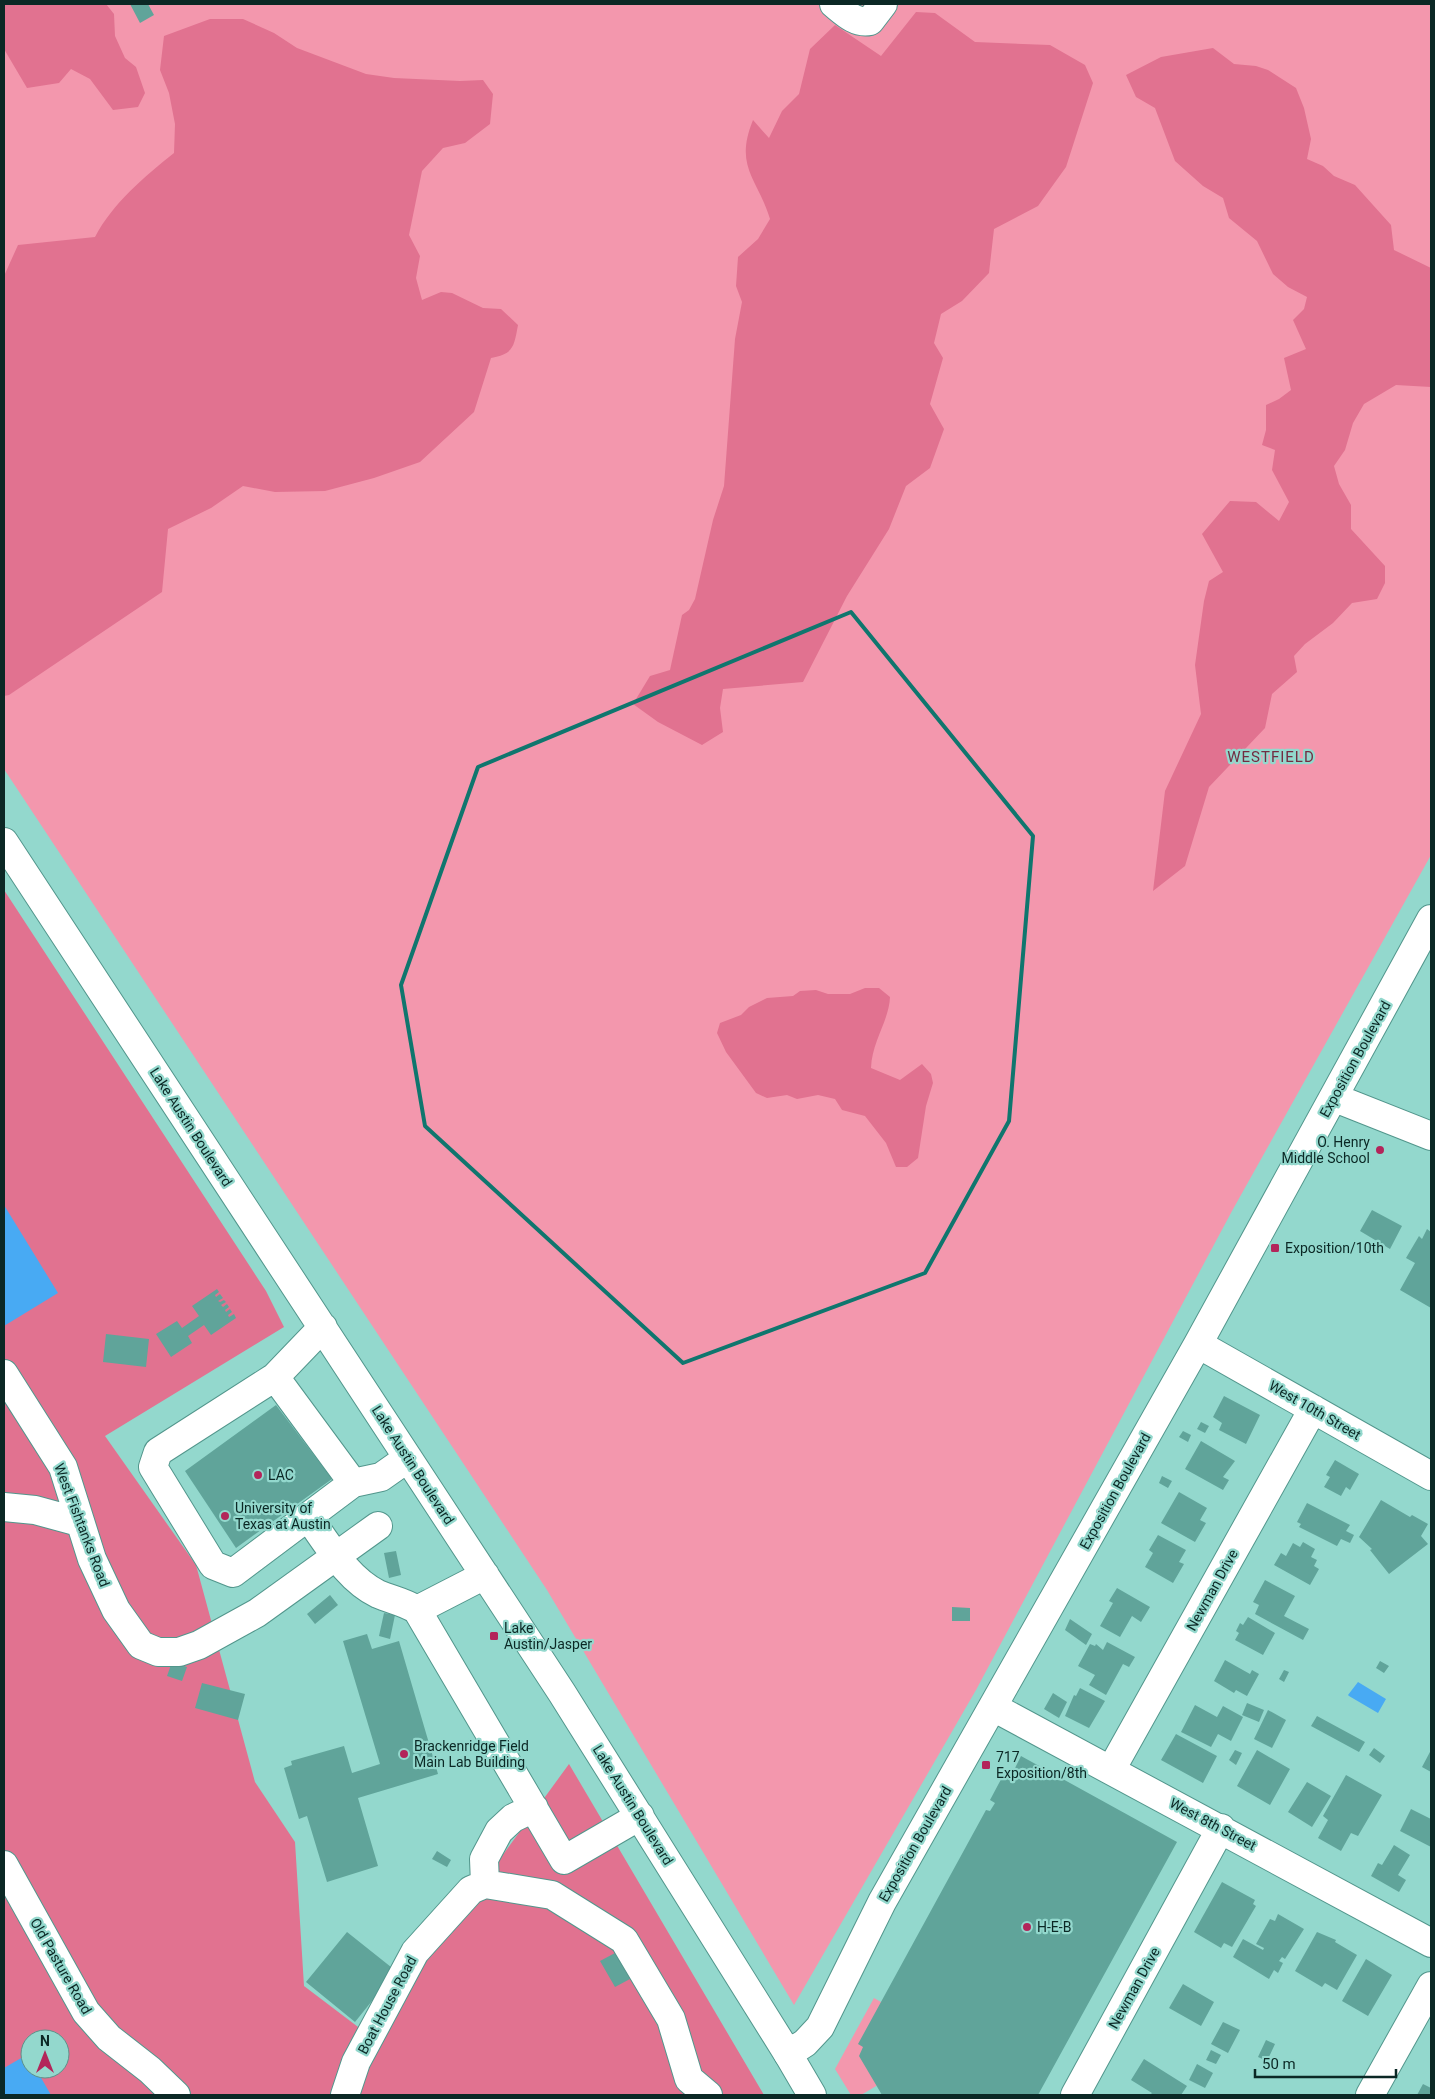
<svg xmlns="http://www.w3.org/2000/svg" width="1435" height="2099" viewBox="0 0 1435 2099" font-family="Roboto,sans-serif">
<rect width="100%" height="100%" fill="#93d8cd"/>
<path fill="#f397ad" d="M4,4H1431V855L1232,1211L976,1690L794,2005L547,1590L4,769Z
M874,1998L881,2002L874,2052L883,2082L861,2095H851L835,2069Z"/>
<path fill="#e17290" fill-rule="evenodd" d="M4,4H106L114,14L115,36L125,58L136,67L145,93L138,107L113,110L90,79L71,69L59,83L27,88L4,49Z
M916,12L935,13L975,42L1050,45L1085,65L1093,83L1066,167L1038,206L994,229L989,273L962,301L941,314L934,343L943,358L930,404L944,429L930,468L906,486L889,529L847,596L803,682L723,689L720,708L723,732L702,745L658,722L633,704L650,676L670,670L682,615L689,610L695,599L713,520L724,486L735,339L742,302L736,286L738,257L758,239L770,219C757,177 734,167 753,120L769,138L782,111L799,94L810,49L835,25L881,56Z
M210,19H243L274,33L297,48L366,74L394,78L460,81L483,80L493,94L490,124L465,143L443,148L422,171L409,235L420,256L416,278L422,300L441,292L452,293L483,308L501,309L518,325C514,346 514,354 491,358L474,412L420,462L374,478L325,491L275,492L243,486L211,508L168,529L162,592L9,695L4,696V276L18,245L95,237C113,203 144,177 174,153L175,124L169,93L160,70L164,36Z
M1213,48L1234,64L1256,66L1268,70L1296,88L1304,108L1311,139L1307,159L1323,166L1334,176L1355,185L1391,225L1394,250L1431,268V387L1396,385L1364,404L1353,423L1345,450L1334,466L1339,484L1351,505V529L1385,566V583L1377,599L1352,603L1333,623L1305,644L1294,656L1297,672L1272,694L1265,728L1209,787L1185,866L1153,891L1165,791L1201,714L1195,665L1204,601L1209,581L1223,572L1202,534L1230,501L1256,502L1279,521L1289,502L1272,470L1275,450L1262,445L1266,430V405L1279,399L1291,390L1284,358L1306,349L1293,320L1304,309L1307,297L1288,287L1273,274L1257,241L1229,218L1223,198L1203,186L1175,161L1155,108L1136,97L1126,75L1161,57Z
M4,890L266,1291L284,1327L105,1436L196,1565L255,1782L295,1842L304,1986L366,2033L470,1900L569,1764L764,2095H4ZM30,2039H60V2069H30Z
M865,988H879L890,997C889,1021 872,1041 871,1068L900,1080L922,1064L931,1074L933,1083L926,1106L918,1158L907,1167H896L886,1143L865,1116L842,1110L835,1099L818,1095L797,1099L787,1095L767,1098L756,1093L726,1052L717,1033L720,1023L741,1015L749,1007L767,998L793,996L800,991L816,990L828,994H850Z"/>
<path fill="#48aaf3" d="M4,1205L58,1293L4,1326Z
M1358,1682L1386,1699L1378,1713L1349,1696L1348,1695Z
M28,2054L30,2069H36L51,2095H4V2068Z"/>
<path fill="#60a49a" d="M130,4H148L154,15L140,23Z
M1372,1210L1402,1226L1390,1249L1360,1231Z
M1427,1229L1431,1232V1308L1400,1290L1415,1263L1406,1258L1419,1236L1422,1239Z
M217,1289L219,1292L215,1295L216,1297L220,1294L223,1298L218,1301L220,1302L224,1300L226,1302L221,1305L223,1307L227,1304L229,1307L225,1310L226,1312L230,1309L232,1312L228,1315L229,1317L234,1314L236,1318L211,1335L204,1325L188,1336L192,1343L171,1357L156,1334L177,1321L182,1328L199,1316L192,1306Z
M106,1334L149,1339L146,1367L103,1362Z
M1224,1396L1260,1415L1246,1444L1219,1430L1222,1423L1213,1417Z
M276,1405L332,1479L236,1548L185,1471Z
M1201,1422L1209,1426L1205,1433L1197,1429Z
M1183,1431L1191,1435L1188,1442L1179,1437Z
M1201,1441L1235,1461L1223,1477L1229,1480L1223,1490L1185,1469Z
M1335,1460L1359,1474L1350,1490L1346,1487L1341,1496L1324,1487L1330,1477L1326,1475Z
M1162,1476L1172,1481L1168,1488L1159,1483Z
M1179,1492L1207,1508L1200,1520L1206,1523L1195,1542L1161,1523Z
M1381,1500L1410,1517L1412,1515L1428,1524L1421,1536L1428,1544L1389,1574L1370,1550L1372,1549L1359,1537Z
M1307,1503L1350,1525L1346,1531L1354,1535L1350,1543L1341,1539L1337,1546L1299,1527L1301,1524L1297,1522Z
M1158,1535L1186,1550L1179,1562L1184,1564L1173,1583L1145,1567L1153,1553L1149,1550Z
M1303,1542L1315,1549L1311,1557L1317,1560L1314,1566L1319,1569L1310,1585L1274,1565L1281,1553L1286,1556L1293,1543L1300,1547Z
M396,1551L401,1575L389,1578L384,1553Z
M1265,1580L1295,1596L1284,1616L1309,1629L1303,1640L1255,1614L1259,1605L1253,1602Z
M1117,1588L1150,1607L1141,1622L1132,1616L1120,1637L1100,1626L1113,1603L1109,1601Z
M330,1595L338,1605L315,1624L307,1614Z
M952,1607L970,1608V1621H952Z
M384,1613L395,1615L390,1639L379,1636Z
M1248,1617L1275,1633L1263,1655L1235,1640L1239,1633L1236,1631L1240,1623L1243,1625Z
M1070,1619L1092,1634L1086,1645L1065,1630Z
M367,1634L372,1649L399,1641L438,1774L358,1798L378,1866L327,1882L307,1816L299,1819L284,1768L292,1765L291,1761L344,1746L352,1773L380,1764L343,1641Z
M1107,1642L1135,1657L1129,1667L1123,1664L1106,1695L1089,1685L1095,1675L1078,1666L1090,1644L1095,1646L1096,1644L1103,1650Z
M1225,1660L1250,1674L1252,1670L1259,1674L1247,1696L1236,1690L1234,1693L1214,1681Z
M1380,1661L1389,1666L1384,1673L1376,1668Z
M172,1662L187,1667L182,1681L167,1676Z
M1284,1670L1289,1672L1284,1682L1279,1679Z
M202,1683L245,1694L238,1720L195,1708Z
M1080,1688L1105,1701L1089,1728L1065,1716L1074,1695L1076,1696Z
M1053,1693L1067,1702L1059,1718L1044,1709Z
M1247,1703L1264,1710L1259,1722L1242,1715Z
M1195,1705L1217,1717L1223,1706L1243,1717L1231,1741L1218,1734L1211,1747L1181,1732Z
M1268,1710L1286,1720L1272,1748L1254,1739Z
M1317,1716L1365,1742L1359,1752L1311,1726Z
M1176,1734L1217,1756L1203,1783L1161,1760Z
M1374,1748L1385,1756L1380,1763L1369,1755Z
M1235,1750L1242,1753L1236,1765L1229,1760Z
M1257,1750L1290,1769L1270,1805L1237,1786Z
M1431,1750V1772L1422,1767Z
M1021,1756L1177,1842L1038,2095H882L859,2056L863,2047L858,2044L986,1810L990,1811L995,1803L990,1800L1006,1770L1012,1774Z
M1346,1775L1382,1795L1358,1836L1351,1833L1341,1851L1318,1838L1328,1820L1323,1816Z
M1307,1782L1331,1796L1312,1827L1288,1812Z
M1411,1809L1431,1819V1847L1400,1831Z
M1394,1845L1410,1855L1398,1875L1406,1880L1399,1892L1371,1876L1378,1863L1382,1865Z
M437,1851L451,1860L447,1867L432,1859Z
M1222,1882L1255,1900L1253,1904L1256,1906L1232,1947L1224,1943L1221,1948L1194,1932Z
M1278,1914L1304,1929L1285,1959L1282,1957L1279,1961L1283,1963L1278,1973L1274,1970L1269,1979L1233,1957L1243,1939L1263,1950L1264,1948L1256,1944L1270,1919L1275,1921Z
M347,1932L396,1971L355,2022L306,1982Z
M1317,1932L1336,1940L1335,1942L1357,1955L1337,1990L1325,1983L1322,1987L1295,1971Z
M615,1953L630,1979L615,1987L600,1961Z
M1366,1959L1392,1975L1368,2016L1342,2001Z
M1183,1984L1214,2002L1201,2026L1169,2008Z
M1223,2022L1240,2030L1228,2053L1211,2044Z
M1266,2040L1275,2044L1267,2061L1258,2057Z
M1211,2050L1221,2055L1216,2064L1206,2060Z
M1144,2059L1187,2086L1181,2095H1150L1152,2093L1131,2080Z
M1197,2064L1213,2073L1205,2088L1189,2080Z
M1423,2084L1431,2088V2095H1417Z"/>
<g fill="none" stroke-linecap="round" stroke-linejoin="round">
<g stroke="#52968c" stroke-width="30">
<path id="minor" d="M834,4C845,13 856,24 870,21L883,4
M4,842L562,1693L788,2054L805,2043L820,2027L882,1902L1198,1344L1431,919
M1335,1098L1431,1136
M323,1327L275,1377L158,1452L153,1467L213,1565L233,1573L353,1483L381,1477L408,1458
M1198,1344L1431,1476
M4,1374L63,1467L92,1559L116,1610L141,1645L158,1652H179L199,1645L257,1613L378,1526
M275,1377L353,1483
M4,1507L35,1510L79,1522
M308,1517C328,1544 347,1579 378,1594C392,1600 405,1602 417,1610L564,1860L640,1816
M417,1610L485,1575
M993,1707L1431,1943
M1111,1770L1313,1409
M4,1865L86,2012L109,2038L150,2070L176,2095
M485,1884L484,1859L499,1831L513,1818L534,1808
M345,2095L356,2062L415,1952L471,1890L485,1884L552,1895L624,1940L671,2019L689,2079L708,2095
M1075,2095L1221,1828
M1370,2095L1431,1986"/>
</g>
<g stroke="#52968c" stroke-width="30">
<path id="major" d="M788,2054L812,2095"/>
</g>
<use href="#minor" stroke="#fff" stroke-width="28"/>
<use href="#major" stroke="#fff" stroke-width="28"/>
</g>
<path fill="none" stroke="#0f766e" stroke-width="4" stroke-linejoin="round" d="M851,612L1033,836L1009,1121L925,1273L683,1363L425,1126L401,985L478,767Z"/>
<g fill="#b3255a" stroke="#93d8cd" stroke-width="2">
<circle cx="1380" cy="1150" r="5"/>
<rect x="1270" y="1243" width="10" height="10" rx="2.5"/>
<circle cx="258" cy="1475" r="5"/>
<circle cx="225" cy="1516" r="5"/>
<rect x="489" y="1631" width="10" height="10" rx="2.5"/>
<circle cx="404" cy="1754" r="5"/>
<rect x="981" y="1760" width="10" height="10" rx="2.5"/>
<circle cx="1027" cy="1927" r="5"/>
</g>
<g text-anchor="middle" stroke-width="4.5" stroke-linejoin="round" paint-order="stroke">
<g font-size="14" fill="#0b2825" stroke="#93d8cd">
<text transform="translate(1355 1059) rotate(-61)" y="5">Exposition Boulevard</text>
<text transform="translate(191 1127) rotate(57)" y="5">Lake Austin Boulevard</text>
<text transform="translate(1315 1410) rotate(30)" y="5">West 10th Street</text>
<text transform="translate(413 1465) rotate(57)" y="5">Lake Austin Boulevard</text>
<text transform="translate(1115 1491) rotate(-61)" y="5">Exposition Boulevard</text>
<text transform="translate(82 1525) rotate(69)" y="5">West Fishtanks Road</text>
<text transform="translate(1212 1590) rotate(-61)" y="5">Newman Drive</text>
<text transform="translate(633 1805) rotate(58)" y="5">Lake Austin Boulevard</text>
<text transform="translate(1213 1824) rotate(28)" y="5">West 8th Street</text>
<text transform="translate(915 1844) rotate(-60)" y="5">Exposition Boulevard</text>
<text transform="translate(61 1966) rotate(60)" y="5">Old Pasture Road</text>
<text transform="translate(1134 1988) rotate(-61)" y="5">Newman Drive</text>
<text transform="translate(387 2005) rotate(-62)" y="5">Boat House Road</text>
</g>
<g font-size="14" fill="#0b2825" stroke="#93d8cd" text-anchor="start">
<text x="1370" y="1147" text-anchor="end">O. Henry<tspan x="1370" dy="16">Middle School</tspan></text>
<text x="1285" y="1253">Exposition/10th</text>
<text x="268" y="1480">LAC</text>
<text x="235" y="1513">University of<tspan x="235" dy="16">Texas at Austin</tspan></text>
<text x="504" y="1633">Lake<tspan x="504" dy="16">Austin/Jasper</tspan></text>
<text x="414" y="1751">Brackenridge Field<tspan x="414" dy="16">Main Lab Building</tspan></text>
<text x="996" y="1762">717<tspan x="996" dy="16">Exposition/8th</tspan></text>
<text x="1037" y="1932">H-E-B</text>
</g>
<g font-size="15" letter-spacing="1" fill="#722c41" stroke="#93d8cd">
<text x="1271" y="762">WESTFIELD</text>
</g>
</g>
<rect width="1435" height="2099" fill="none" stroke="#0b2825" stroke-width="10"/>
<g transform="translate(45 2054)"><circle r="24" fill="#93d8cd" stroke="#5d928a"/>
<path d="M0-4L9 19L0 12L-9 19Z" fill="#b3255a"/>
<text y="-8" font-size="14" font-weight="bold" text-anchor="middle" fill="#0b2825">N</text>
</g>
<path d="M1255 2069v8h141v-8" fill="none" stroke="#0b2825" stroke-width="2.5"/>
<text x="1262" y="2069" font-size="15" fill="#0b2825" stroke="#93d8cd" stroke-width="4" paint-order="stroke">50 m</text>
</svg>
